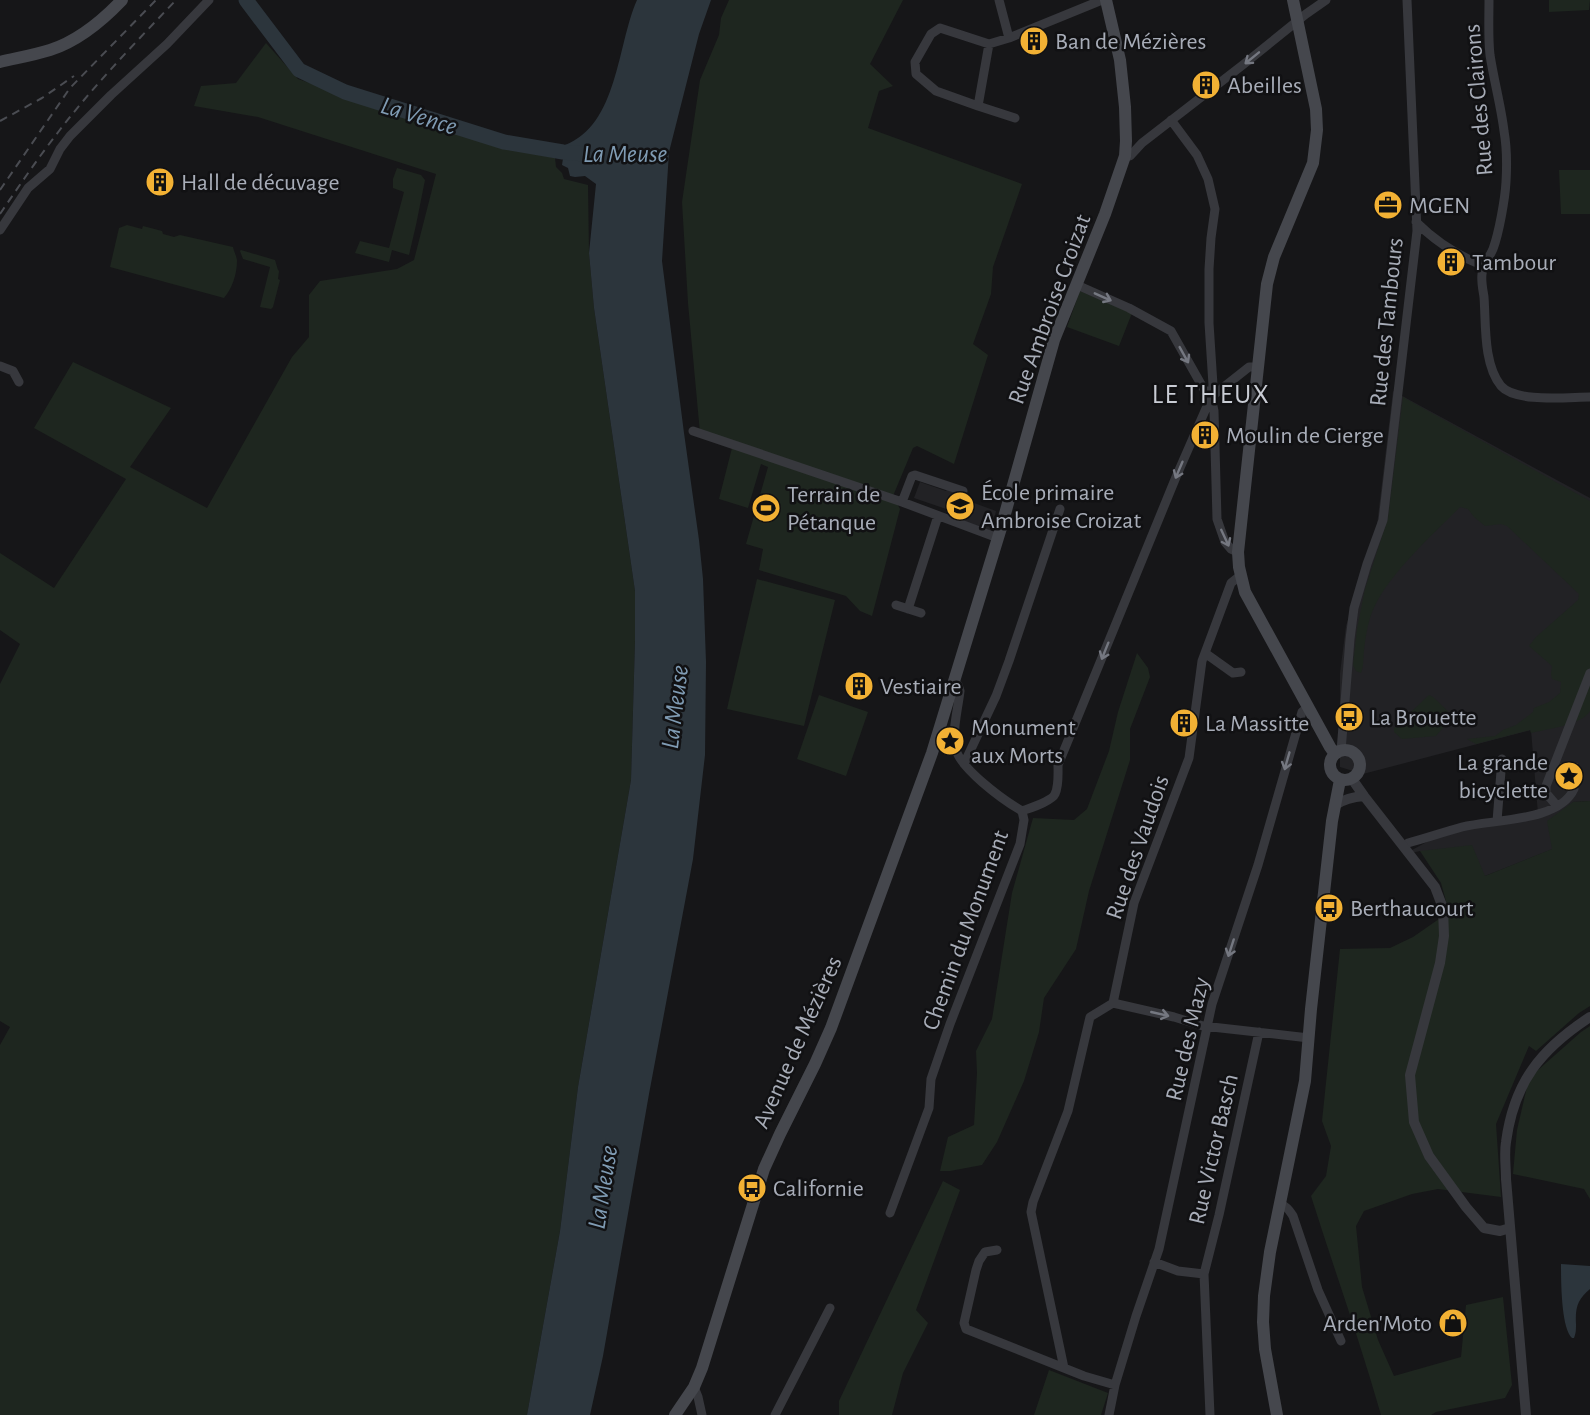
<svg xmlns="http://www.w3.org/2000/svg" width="1590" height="1415" viewBox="0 0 1590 1415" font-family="'Alegreya Sans',sans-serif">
<rect width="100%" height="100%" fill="#161618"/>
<path fill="#222225" d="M1393,391L1590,498V801L1573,802L1553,849L1485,876L1420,851L1403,855L1443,833L1538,814L1531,730L1363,774L1340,767V673L1346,626L1377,525Z
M920,482L946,491L947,490L961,495L964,496L963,499L996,511L991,531L947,515L949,510L914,498Z"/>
<path fill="#1e261f" d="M729,0H903L870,64L893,86L879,91L868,128L1022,184L993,267L991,294L973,344L988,355L954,464L917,446L913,448L893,496L900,509L872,616L860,611L846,596L759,570L763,549L746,544L768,467L761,464L748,508L719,499L733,444L700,433L688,303L682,202L700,80L719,35L721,18Z
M1549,0H1590L1589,10L1549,12Z
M266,43L298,79L492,145L555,158L556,167L562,173L564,179L588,185L589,253L594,308L635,591V641L631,780L578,1087L560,1231L527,1415H0V1045L10,1027L0,1021V684L20,644L0,630V553L54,588L126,479L34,428L73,362L171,408L130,467L207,508L292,357L309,337V295L320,281L397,269L414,260L436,174L258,117L194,106L201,86L236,83Z
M397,168L421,175L425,180L416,225L409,255L392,250L389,262L355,253L360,241L389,248L404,192L393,188V179Z
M1559,170H1590V214H1561Z
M127,225L142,229L143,226L162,231L163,234L174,237L180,235L233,247C234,252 237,257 237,261C237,274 232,289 224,298L110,267L119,228Z
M241,250L275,260L278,270L279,271L278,279L280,280L273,307L271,309L260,307L270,267L243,259L240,251Z
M1080,291L1132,313L1119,346L1067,327Z
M1403,397L1590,501V711C1582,725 1547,729 1531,733L1530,730L1476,744L1467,739L1495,736L1503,730L1516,725L1533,712L1534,708L1549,702L1560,693L1561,682L1552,679L1551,674L1552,666L1529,646L1536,637L1578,600L1579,594L1507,526L1501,524L1485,526L1474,517L1468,509L1460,507C1432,536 1382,579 1370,618C1367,628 1365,640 1364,650C1363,658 1364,666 1361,673L1356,671L1353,665L1357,629L1365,589L1388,518Z
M757,579L835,600L804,726L727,709Z
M1137,653L1148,668L1150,677L1130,729V760L1089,891L1076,949L1044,998L1039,1032L1024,1081L997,1142L982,1165L950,1171H940L948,1137L974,1125L977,1073L976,1051L992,1019L1012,893L1033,818L1074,820L1087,809L1109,751L1118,712Z
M819,695L868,712L846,776L797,759Z
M1429,695L1433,697L1453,716L1436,736L1402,739L1394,732V728Z
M1590,801V1006L1579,1013L1536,1051L1529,1046L1496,1124L1501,1197L1438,1189L1412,1194L1364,1211L1356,1226L1362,1287L1378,1340L1394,1376L1461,1357L1466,1305L1503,1297L1512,1385L1505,1398L1436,1412L1431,1415H1381C1360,1341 1334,1269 1311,1196L1326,1176L1331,1146L1322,1121L1340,949L1390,948L1413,937L1449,912L1441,883L1420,851L1472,845L1485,876L1552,849L1547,821L1573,802Z
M1590,1026V1199L1584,1189L1513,1174L1517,1130L1529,1078L1581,1032Z
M943,1181L960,1190L916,1310L928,1323L903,1373L892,1415H839V1401Z
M1049,1370L1108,1393L1101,1415H1034Z"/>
<path fill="#2c353c" d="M637,0H711L699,34L669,152L662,261L684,433L699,540L703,579L706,662L705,755L693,859L649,1094L603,1356L590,1415H527L560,1231L578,1087L631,780L635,641V591L594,308L589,253L596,184L585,176L575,177L570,176L568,168L562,165L565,145C618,125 617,45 637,0Z
M1561,1264L1590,1266V1289C1578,1299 1575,1307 1576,1324C1576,1330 1576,1333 1574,1338H1572C1561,1328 1561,1280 1561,1264Z"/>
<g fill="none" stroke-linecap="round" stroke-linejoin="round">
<path stroke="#2c353c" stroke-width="15" d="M246,0L299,70L345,92L504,142L563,152L584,154"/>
<path stroke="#37383d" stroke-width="9" d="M999,0L1009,38
M1489,0C1489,18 1488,37 1490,55C1494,81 1501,106 1504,131C1507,148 1507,165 1506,182C1505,199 1499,233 1493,249C1489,258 1483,265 1482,274C1481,282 1483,290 1484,297C1486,323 1483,364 1501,386C1516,403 1568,397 1590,397
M989,44L978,106L936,91L916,74L915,62L931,34L940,28L989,44L1009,38L1102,0
M978,106L1015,118
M1171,120L1197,155L1208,179L1215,209L1211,238L1209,269V323L1213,385L1211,397
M1125,156H1130L1142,143L1244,64L1306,14L1326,0
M1416,222C1436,242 1458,256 1484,266
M0,230L28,188L50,169L60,149L70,136L111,95L167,44L209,0
M1077,285L1129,308L1171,331L1206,393L1211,397L1214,411L1217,519L1225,542L1231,549L1238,552
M0,366L13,371L19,382
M693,431L902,502L998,538
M902,502L912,476L915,475L963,491
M896,605L921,613
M908,609L938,516
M1205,653L1233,673L1241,672
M1341,751L1350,639L1354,608L1367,564L1383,520L1417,231L1407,0
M964,764L996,696L1009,661L1060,509
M1557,806L1546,793V786L1590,673
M1022,811C1030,808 1052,801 1055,794C1059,786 1058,773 1058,765L1176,477L1211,397L1249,367H1257
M1497,821L1502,759
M1404,846L1408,843C1426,838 1444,832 1462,827C1494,819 1559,822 1574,789
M1113,1003L1174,1017L1203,1026L1309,1038
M1279,1204C1287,1206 1289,1210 1293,1216L1318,1290L1341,1341
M890,1213L929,1108L931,1079L950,1024L1020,844L1024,820L1022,811C1003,800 959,768 955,747C952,730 958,709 960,691L958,685L954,684
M997,1250L985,1252L979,1261L976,1270L964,1323L966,1329L1084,1376L1115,1385
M1154,1262L1178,1271L1204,1274
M1064,1368L1031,1212L1033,1202L1068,1111L1090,1017L1113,1003L1134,903L1189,758L1202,661L1231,583L1241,575
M694,1387L698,1397L702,1415
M775,1415L830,1308
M1109,1415L1115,1385L1136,1316L1159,1249L1212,1004L1258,865L1302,712L1308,707
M1210,1415L1204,1274L1219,1215L1259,1032"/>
<path stroke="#37383d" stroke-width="10" d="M1352,779L1364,796L1435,887L1443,908L1444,936L1440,963L1410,1075L1414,1122L1429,1156L1466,1207L1484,1228L1500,1231L1510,1228
M1335,805C1344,799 1352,797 1364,796
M1526,1415L1506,1179C1506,1167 1504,1154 1506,1142C1514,1082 1541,1049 1590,1017"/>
<path stroke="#45474d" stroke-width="12" d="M1293,0L1316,109L1317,130L1313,163L1274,257L1267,284L1238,552L1239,567L1245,592L1330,747L1335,754
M0,62C17,58 34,55 50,50C78,41 102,21 122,0
M1330 765a15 15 0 1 1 30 0a15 15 0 1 1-30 0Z
M675,1415L694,1387L702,1368L764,1169L780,1134L815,1064L831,1028L932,753L1001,528L1054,340L1105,214L1125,156L1126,141L1125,107L1120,60L1106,0
M1277,1415L1265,1349L1263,1322L1264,1296L1270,1252L1305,1081L1311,1009L1332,821L1340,780"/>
<path stroke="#4a4c52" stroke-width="2" stroke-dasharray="8 6" stroke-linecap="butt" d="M0,121L42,98L74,76
M0,190L70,88L156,0
M0,214C19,186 38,158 59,131C95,84 136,42 176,0"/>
</g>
<defs><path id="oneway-shaft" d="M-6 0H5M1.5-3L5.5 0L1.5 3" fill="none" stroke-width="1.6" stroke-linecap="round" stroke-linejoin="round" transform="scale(1.5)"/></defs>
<g stroke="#757881">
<use href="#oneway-shaft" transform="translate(1252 58) rotate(141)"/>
<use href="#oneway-shaft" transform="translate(1103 297) rotate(24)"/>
<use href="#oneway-shaft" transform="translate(1184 355) rotate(61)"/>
<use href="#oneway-shaft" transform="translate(1179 470) rotate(113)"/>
<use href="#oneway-shaft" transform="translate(1225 538) rotate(65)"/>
<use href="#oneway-shaft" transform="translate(1105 651) rotate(112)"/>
<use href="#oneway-shaft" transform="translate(1287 761) rotate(106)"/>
<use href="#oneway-shaft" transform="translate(1231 948) rotate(108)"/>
<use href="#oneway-shaft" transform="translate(1160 1014) rotate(13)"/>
</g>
<defs>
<g id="building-disc" transform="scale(1.5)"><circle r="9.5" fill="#f2b134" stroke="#111113"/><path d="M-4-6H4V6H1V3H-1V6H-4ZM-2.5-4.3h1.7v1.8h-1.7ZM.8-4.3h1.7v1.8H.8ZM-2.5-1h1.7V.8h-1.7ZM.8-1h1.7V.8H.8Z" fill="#111"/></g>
<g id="office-disc" transform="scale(1.5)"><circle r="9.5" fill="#f2b134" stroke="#111113"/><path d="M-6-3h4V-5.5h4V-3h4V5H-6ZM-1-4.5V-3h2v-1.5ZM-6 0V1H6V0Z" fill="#111"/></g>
<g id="school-disc" transform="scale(1.5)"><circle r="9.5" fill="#f2b134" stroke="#111113"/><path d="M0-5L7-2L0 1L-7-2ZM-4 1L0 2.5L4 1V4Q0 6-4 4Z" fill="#111"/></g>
<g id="stadium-disc" transform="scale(1.5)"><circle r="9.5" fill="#f2b134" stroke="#111113"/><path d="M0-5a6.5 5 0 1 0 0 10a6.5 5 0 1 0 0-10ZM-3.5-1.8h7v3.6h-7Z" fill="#111"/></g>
<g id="bus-disc" transform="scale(1.5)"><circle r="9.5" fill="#f2b134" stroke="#111113"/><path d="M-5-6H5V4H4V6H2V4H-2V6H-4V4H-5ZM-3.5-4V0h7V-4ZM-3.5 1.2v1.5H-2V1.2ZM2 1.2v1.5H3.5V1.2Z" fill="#111"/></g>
<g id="sight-disc" transform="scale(1.5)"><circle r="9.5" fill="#f2b134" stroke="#111113"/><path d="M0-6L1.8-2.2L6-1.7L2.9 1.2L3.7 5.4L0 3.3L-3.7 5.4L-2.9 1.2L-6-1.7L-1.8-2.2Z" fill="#111"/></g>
<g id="shop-disc" transform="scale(1.5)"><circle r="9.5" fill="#f2b134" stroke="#111113"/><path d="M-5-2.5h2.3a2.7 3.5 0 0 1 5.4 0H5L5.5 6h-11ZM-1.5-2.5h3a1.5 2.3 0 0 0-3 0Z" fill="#111"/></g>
</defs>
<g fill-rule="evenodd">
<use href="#building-disc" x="1034" y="41"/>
<use href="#building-disc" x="1206" y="85"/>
<use href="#building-disc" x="160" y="182"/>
<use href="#office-disc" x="1388" y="205"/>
<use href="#building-disc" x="1451" y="262"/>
<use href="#building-disc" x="1205" y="435"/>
<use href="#school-disc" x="960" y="506"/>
<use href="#stadium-disc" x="766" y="508"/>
<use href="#building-disc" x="859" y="686"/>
<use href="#bus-disc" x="1349" y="717"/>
<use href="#building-disc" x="1184" y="723"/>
<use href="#sight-disc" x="950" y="741"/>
<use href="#sight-disc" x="1569" y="776"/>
<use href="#bus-disc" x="1329" y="908"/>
<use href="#bus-disc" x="752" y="1188"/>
<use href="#shop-disc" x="1453" y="1323"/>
</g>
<g text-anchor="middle" stroke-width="5" stroke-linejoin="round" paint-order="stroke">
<g font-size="24" fill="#a8adb8" stroke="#111113" text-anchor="start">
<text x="1055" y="49">Ban de Mézières</text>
<text x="1227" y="93">Abeilles</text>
<text x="181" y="190">Hall de décuvage</text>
<text x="1409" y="213">MGEN</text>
<text x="1472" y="270">Tambour</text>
<text x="1226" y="443">Moulin de Cierge</text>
<text x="981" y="500">École primaire<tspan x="981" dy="28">Ambroise Croizat</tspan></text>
<text x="787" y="502">Terrain de<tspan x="787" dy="28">Pétanque</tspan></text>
<text x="880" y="694">Vestiaire</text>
<text x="1370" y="725">La Brouette</text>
<text x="1205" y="731">La Massitte</text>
<text x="971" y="735">Monument<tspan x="971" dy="28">aux Morts</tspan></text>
<text x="1548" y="770" text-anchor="end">La grande<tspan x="1548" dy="28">bicyclette</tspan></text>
<text x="1350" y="916">Berthaucourt</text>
<text x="773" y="1196">Californie</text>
<text x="1432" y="1331" text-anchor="end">Arden'Moto</text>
</g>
<g font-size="24" fill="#a8adb8" stroke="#111113">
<text transform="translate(1478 100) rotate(-95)" y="8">Rue des Clairons</text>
<text transform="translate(1049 309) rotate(-70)" y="8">Rue Ambroise Croizat</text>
<text transform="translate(1386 322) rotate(-84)" y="8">Rue des Tambours</text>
<text transform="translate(1137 847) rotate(-71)" y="8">Rue des Vaudois</text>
<text transform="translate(965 930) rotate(-70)" y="8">Chemin du Monument</text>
<text transform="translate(1187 1039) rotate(-77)" y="8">Rue des Mazy</text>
<text transform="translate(797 1042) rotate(-66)" y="8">Avenue de Mézières</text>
<text transform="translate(1213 1149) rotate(-77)" y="8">Rue Victor Basch</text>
</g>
<g font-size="26" font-style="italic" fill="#7f9bb3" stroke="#111113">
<text transform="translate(419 115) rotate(17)" y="9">La Vence</text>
<text x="625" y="162">La Meuse</text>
<text transform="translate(674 707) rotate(-83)" y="9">La Meuse</text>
<text transform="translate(602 1187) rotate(-81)" y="9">La Meuse</text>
</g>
<g font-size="27" letter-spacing="1.5" fill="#c9ccd4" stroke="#111113">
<text x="1211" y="403">LE THEUX</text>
</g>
</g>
</svg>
